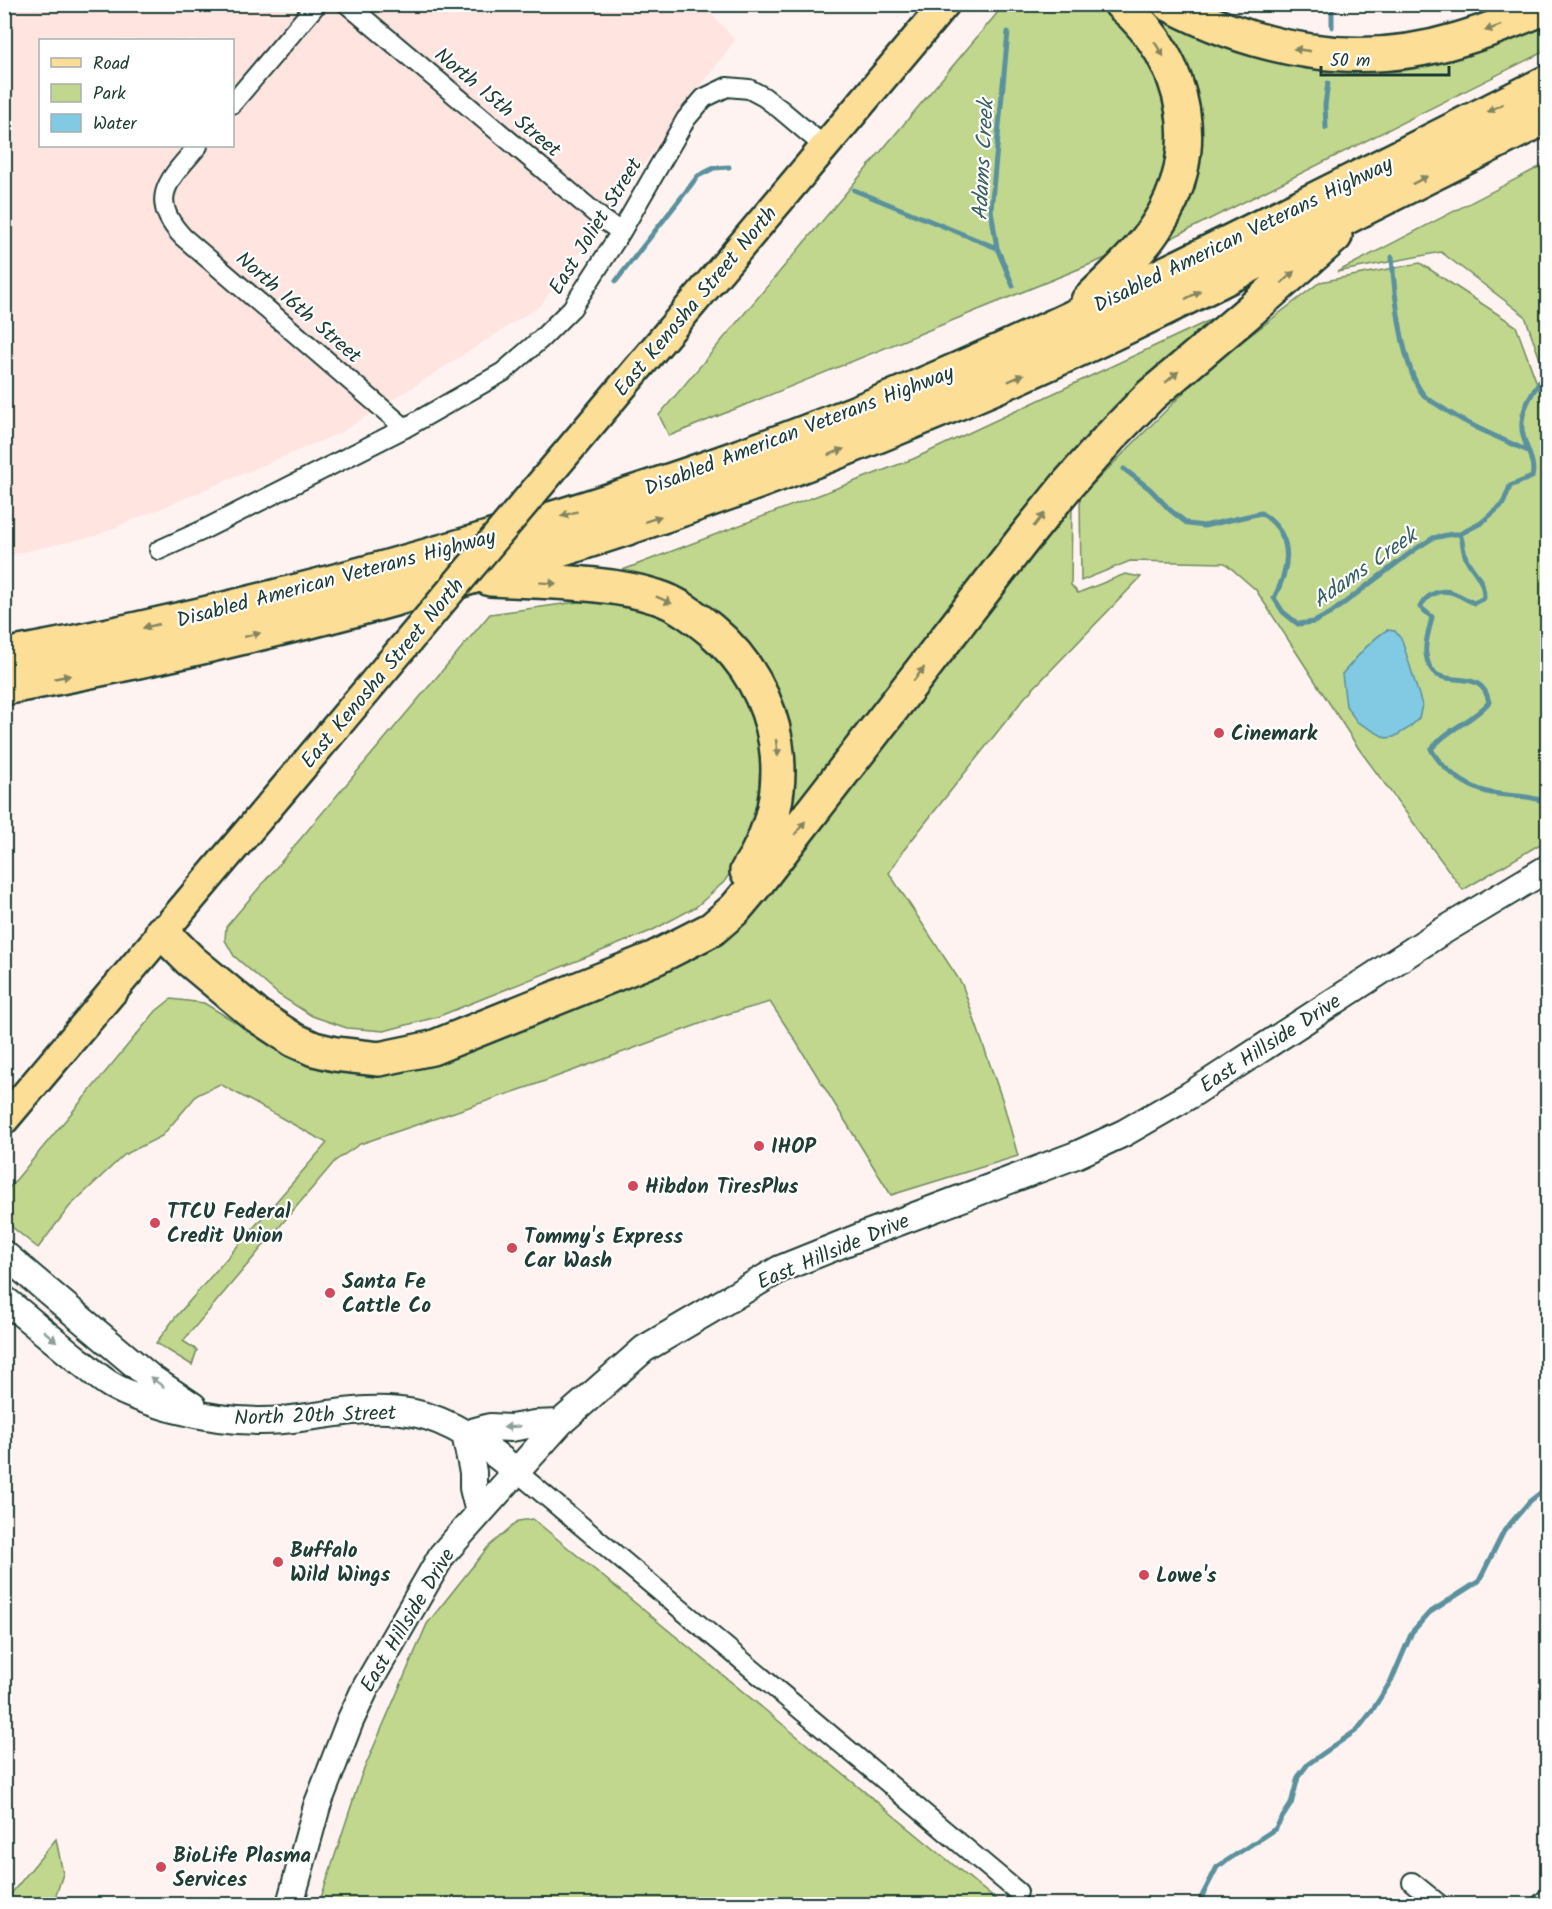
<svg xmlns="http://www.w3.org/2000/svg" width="1552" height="1909" viewBox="0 0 1552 1909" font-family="Kalam,sans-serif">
<rect width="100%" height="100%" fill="#fff3f1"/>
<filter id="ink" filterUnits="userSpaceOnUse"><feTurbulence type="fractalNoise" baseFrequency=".0167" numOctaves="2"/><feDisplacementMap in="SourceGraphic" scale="12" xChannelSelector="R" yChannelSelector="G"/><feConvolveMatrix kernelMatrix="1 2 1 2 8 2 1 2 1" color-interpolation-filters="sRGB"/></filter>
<g filter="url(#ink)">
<path fill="#ffe4e0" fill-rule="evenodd" d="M702,4L735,40L540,306L342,432L95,536L5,556L4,5ZM40,40H232V146H40Z"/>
<path fill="#c0d78d" stroke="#708a60" stroke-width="1.5" d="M1004,5H1101L1129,32L1166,94L1172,123L1166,170L1139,227L1113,255L669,436L659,415Z
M1150,5L1192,30L1364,68L1453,58L1547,20V50L1160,244L1187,197L1201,132L1195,94L1146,9Z
M1547,163V380L1525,316L1441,252L1337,272Z
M1420,263L1516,326L1547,411V840L1463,890L1359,749L1256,590L1225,563L1130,561L1081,581L1080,497L1209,367L1320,282Z
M1238,307L1166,373L786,835L755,657L613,576L620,571L913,459Z
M1072,504L1071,585L1078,593L1125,574L1141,577L1025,697L903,851L889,873L962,984L1003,1102L1018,1156L891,1195L795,1040L770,1002L724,1015L534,1085L360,1144L335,1161L183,1341L197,1350L192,1365L156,1343L174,1319L327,1143L220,1084L197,1095L162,1136L124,1155L70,1206L38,1248L12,1227L5,1213V1193L156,1011L171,999L204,1003L301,1062L371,1072L431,1064L685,961L752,913Z
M592,600L658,613L715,647L749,696L765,733V786L754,838L724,882L696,907L651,931L437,1017L384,1031L347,1028L312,1016L279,995L234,956L225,940L226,927L490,614Z
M533,1519L1001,1904H319L361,1776L427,1624L488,1547L518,1521Z
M56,1839L63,1874L53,1904H5V1901Z"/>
<path fill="#82c9e3" stroke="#5a919d" stroke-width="1.5" d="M1387,630L1395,631L1402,640L1422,705L1419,718L1409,728L1394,737L1386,738L1357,722L1346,706L1342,674C1356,659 1369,641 1387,630Z"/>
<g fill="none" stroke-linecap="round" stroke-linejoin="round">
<path stroke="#5a919d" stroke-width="5" d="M1332,27V4
M1008,32L991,210L997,248L1013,286
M1326,128L1325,105L1328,83
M854,190L997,248
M1392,257C1394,291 1402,368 1423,394C1426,399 1433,402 1438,405C1465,424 1497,437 1528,451
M616,281L698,176L714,168L729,167
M1124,469L1150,489L1170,510L1188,524L1204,526L1261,513C1294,534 1291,566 1274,598L1283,612L1298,624L1314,622L1331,613L1414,550L1433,538L1452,534H1460C1463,542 1463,551 1466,558C1474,574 1484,578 1484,598L1474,603C1466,600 1457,593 1450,592C1437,589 1426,596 1420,607L1432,617C1430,628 1424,643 1426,654C1432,700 1480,659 1489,702C1474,721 1448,728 1431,749C1442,769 1465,786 1487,792C1507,797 1529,794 1548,803
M1460,534L1481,523L1503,504L1510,486L1532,477C1536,463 1526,449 1523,435C1517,411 1535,389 1548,370
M1198,1904L1217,1867L1275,1829L1291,1804L1298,1777L1308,1764L1357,1730L1372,1711L1392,1679L1412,1632L1429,1613L1479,1581L1504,1531L1530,1501L1548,1487"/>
<g stroke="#1f3d34" stroke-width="22">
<path id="street" d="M347,4L601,218L621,232
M232,104L317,4
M198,146C170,179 146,198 183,237L405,428
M159,550L201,531L405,428L503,372L541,339L572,308L621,232L686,119L704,98L727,87L749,89L764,97L780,109L825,147
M516,1471L1018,1892
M1412,1882L1439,1904
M1541,1904L1548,1897"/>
</g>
<g stroke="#1f3d34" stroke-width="30">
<path id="secondary" d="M4,1254L151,1378L193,1406
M4,1299C29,1319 53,1340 78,1360C89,1368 99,1378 111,1385C130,1396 153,1403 174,1409C208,1418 248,1423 283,1420C327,1416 369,1404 414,1413C453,1421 486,1446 516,1471
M465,1434L490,1427L511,1428L534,1424L560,1423
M465,1434L473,1472V1488L479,1512
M290,1904L317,1806L350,1721L366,1687L442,1555L560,1423L644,1349L780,1269L867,1234L1076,1155L1124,1133L1190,1095L1438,934L1548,868"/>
</g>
<g stroke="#1f3d34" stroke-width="33">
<path id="primary" d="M671,329L945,4
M4,1120L288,784"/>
</g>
<g stroke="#1f3d34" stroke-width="38">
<path id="highway" d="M1169,4C1258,51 1359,70 1457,40C1488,31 1518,19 1548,6
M1088,301C1111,278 1138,255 1156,227C1206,154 1188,60 1121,4
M490,579C542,582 608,581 657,597C677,603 695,617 711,630C783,690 800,792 747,871
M4,656C182,623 356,579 528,526C650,489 771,448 889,399C1114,305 1330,191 1548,82
M4,688C83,673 162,657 240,638C504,577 763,488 1011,380C1110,337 1206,288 1303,239C1384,198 1466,157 1548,116
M162,932L191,961L256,1015L294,1040L314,1049L335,1054L379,1059L432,1048L655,958L712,929L735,909L756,884L1022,541L1069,483L1110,437L1151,395L1244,316L1335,236"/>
</g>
<use href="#street" stroke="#fff" stroke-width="18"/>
<use href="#secondary" stroke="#fff" stroke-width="26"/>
<use href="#primary" stroke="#fcde96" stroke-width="28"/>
<use href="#highway" stroke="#fcde96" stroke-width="33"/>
<g stroke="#1f3d34" stroke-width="33" stroke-linecap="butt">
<path id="primary-bridge" d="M288,784L671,329"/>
</g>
<use href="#primary-bridge" stroke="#fcde96" stroke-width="28"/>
</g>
<defs><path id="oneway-solid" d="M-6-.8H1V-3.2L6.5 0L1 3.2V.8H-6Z" transform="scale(1.5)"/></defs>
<g fill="#828560">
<use href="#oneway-solid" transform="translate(1493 28) rotate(160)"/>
<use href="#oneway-solid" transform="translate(1159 49) rotate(58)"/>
<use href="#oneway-solid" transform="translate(1302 50) rotate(-172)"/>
<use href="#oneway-solid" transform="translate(1495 108) rotate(153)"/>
<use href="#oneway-solid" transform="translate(1420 180) rotate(-27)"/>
<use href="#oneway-solid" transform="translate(1288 277) rotate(-42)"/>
<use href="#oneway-solid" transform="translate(1193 295) rotate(-27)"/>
<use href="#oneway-solid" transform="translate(1172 377) rotate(-41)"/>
<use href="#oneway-solid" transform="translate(1016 378) rotate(-24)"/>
<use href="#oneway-solid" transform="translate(836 452) rotate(-21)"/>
<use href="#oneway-solid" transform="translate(569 514) rotate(163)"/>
<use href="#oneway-solid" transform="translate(653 519) rotate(-19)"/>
<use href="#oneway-solid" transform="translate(1039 520) rotate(-51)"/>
<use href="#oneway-solid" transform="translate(548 583) rotate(4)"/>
<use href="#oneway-solid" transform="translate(664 600) rotate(24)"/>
<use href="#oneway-solid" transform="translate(151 626) rotate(167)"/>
<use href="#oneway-solid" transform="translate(252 635) rotate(-14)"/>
<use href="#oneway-solid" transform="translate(919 674) rotate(-52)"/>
<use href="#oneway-solid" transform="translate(62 677) rotate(-11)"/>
<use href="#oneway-solid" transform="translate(777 748) rotate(83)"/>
<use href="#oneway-solid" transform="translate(800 828) rotate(-52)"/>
</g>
<g fill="#8f9e9a">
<use href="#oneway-solid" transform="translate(50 1336) rotate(40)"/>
<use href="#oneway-solid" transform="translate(157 1382) rotate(-144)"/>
<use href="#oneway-solid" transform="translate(512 1427) rotate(175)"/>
</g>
</g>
<g fill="#d1495b" stroke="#fff" stroke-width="2">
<circle cx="1219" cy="733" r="6"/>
<circle cx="759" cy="1146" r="6"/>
<circle cx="633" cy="1186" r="6"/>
<circle cx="155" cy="1223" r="6"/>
<circle cx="512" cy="1248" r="6"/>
<circle cx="330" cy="1293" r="6"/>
<circle cx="278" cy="1562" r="6"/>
<circle cx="1144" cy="1575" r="6"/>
<circle cx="161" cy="1867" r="6"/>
</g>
<g text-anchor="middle" stroke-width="4.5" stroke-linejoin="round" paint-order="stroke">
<g font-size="21" fill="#1f3d34" stroke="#fff">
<text transform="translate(498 102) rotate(40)" y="7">North 15th Street</text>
<text transform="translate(595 226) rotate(-58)" y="7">East Joliet Street</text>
<text transform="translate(1243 234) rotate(-26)" y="7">Disabled American Veterans Highway</text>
<text transform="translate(695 301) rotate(-50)" y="7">East Kenosha Street North</text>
<text transform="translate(299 307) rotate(41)" y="7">North 16th Street</text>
<text transform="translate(799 430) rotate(-21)" y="7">Disabled American Veterans Highway</text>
<text transform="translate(336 578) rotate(-15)" y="7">Disabled American Veterans Highway</text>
<text transform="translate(382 673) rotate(-50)" y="7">East Kenosha Street North</text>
<text transform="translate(1270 1043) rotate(-33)" y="7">East Hillside Drive</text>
<text transform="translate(833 1251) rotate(-23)" y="7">East Hillside Drive</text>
<text transform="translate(315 1415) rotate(-2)" y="7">North 20th Street</text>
<text transform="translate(407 1620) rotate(-59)" y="7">East Hillside Drive</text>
</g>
<g font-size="21" font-weight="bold" fill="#1f3d34" stroke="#fff" text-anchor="start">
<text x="1231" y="740">Cinemark</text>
<text x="771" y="1153">IHOP</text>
<text x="645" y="1193">Hibdon TiresPlus</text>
<text x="167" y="1218">TTCU Federal<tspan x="167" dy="24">Credit Union</tspan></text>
<text x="524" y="1243">Tommy's Express<tspan x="524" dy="24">Car Wash</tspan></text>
<text x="342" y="1288">Santa Fe<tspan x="342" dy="24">Cattle Co</tspan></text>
<text x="290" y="1557">Buffalo<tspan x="290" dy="24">Wild Wings</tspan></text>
<text x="1156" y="1582">Lowe's</text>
<text x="173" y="1862">BioLife Plasma<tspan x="173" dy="24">Services</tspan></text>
</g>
<g font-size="22" font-style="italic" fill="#386060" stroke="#fff">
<text transform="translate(982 160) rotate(-87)" y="8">Adams Creek</text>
<text transform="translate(1364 567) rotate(-35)" y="8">Adams Creek</text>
</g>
</g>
<rect width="1552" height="1909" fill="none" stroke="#fff" stroke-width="24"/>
<rect x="12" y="12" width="1528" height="1885" fill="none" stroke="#1f3d34" stroke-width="2" filter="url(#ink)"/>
<rect x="39" y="39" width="195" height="108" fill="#ffffff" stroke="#a5b1ae" stroke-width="1.5"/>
<rect x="51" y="58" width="30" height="9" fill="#fcde96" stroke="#a5b1ae" stroke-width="1.5"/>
<text x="93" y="69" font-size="18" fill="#1f3d34">Road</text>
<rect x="51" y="84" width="30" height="18" fill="#c0d78d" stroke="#a5b1ae" stroke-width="1.5"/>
<text x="93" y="99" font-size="18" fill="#1f3d34">Park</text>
<rect x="51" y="114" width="30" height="18" fill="#82c9e3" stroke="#a5b1ae" stroke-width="1.5"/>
<text x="93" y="129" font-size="18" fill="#1f3d34">Water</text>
<path d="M1321 66v9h128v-9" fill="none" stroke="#1f3d34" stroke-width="3"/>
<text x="1330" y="66" font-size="18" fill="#1f3d34" stroke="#ffffff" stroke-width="4.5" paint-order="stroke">50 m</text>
</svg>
